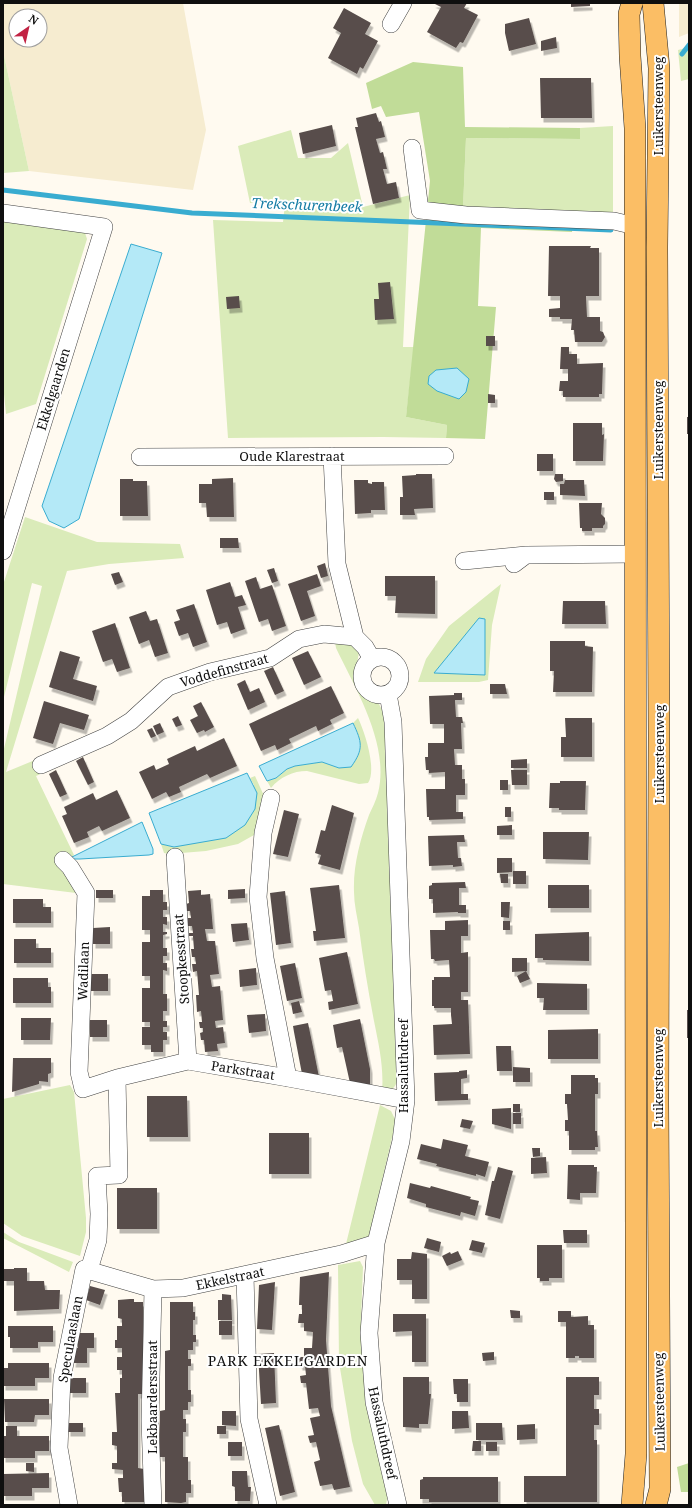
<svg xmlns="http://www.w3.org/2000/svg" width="692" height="1508" viewBox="0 0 692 1508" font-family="'Noto Serif',serif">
<defs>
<filter id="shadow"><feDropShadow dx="2.5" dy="4.5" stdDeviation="0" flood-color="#0004"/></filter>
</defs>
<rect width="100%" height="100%" fill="#fffaf0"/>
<path fill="#f6ecd0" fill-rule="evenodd" d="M3,3H183L206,130L193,190L29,171L3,51ZM16,16H40V40H16Z
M679,3H689V33L679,37Z"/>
<path fill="#daebb9" d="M689,47V79L681,81L678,50Z
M3,51L29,171L3,173Z
M613,126V218L463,208L466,138L580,139V128Z
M291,130L298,158H331L348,143L363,207L410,195L403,347H414L406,417L447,425L446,438L383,437L228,438L213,220L283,222L285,203H250L238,146Z
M3,218L79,229L85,233L87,239L36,404L6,414L3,384Z
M25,517L97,542L180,544L184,558L109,564L67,571L6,772L35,760L43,773L36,776L74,855L72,857L74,859L61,867L76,893L3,884V753L42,586L32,583L3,701V585Z
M501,584L492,625L488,680L479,682H418L426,659L449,626Z
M335,642L354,643L359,652L355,676L356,683L361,690L379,704L383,712L388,746L397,1081C395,1089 390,1091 382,1093C384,1067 379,1046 374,1021C368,990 363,959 359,928C357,916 354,904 354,892C353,866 360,840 369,815C372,808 376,801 378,793C390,745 356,690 336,648Z
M358,718C365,732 377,770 368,783L359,784L307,771C293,771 280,777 271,788L267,781L276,778L287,769L295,766L322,762L339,768L357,758C363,745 359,736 353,723Z
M255,776L265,798L262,819L254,835L238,844L206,851L169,854L164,853L161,844L174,847L254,785L250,778Z
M70,1085L74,1092L86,1218V1232L80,1256L22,1236L3,1223V1099Z
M380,1105L391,1111L396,1121L369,1236L345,1248Z
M3,1232L19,1242L73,1262L69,1272L3,1238Z
M360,1261L363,1267L361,1319L366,1404L388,1492L386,1505H375L363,1484L352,1441L339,1362L338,1265Z"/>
<path fill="#c1dc98" d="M413,62L463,67L465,127L580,128V139L466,138L463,208L574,218L572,232L481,228L478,306L496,307L485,439L446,438L447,425L406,417L430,181L419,112L386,117L381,106L372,109L366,83Z
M689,1463V1492H681L677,1467Z"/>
<path fill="#b4e9f7" stroke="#39acd0" d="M131,244L162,253L79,519L64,528L49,521L42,506Z
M457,368L469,379L466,392L459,399L437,391L428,384L429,376L436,370Z
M479,618L485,619V675L434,673Z
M353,723C362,742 364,749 351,767L339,768L322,762L295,766L287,769L276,778L267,781L259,766Z
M247,773L257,793L255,809L245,825L226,838L174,847L161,844L149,813Z
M142,822L153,849V854L149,855L80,859H74L72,857Z"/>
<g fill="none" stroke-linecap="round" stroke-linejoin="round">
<path stroke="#39acd0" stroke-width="5" d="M682,54L689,45
M3,190L192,213L611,230"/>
</g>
<path fill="#584e4b" filter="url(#shadow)" d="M433,3H467L464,8L478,15L463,43L460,42L456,48L427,32L441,7Z
M571,3H590V6L571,7Z
M344,8L371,23L365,34L378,41L363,69L360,67L357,74L328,58L341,33L333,28Z
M529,18L536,44L509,51L505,33V24Z
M556,37L557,48L541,51V41Z
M540,78H591L592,118H541Z
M376,113L379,122L381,121L385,137L376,139L380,153L383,152L387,169H383L387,184L396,182L399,198L373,204L355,127H358L356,118Z
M332,125L336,146L303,154L299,133Z
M549,246H591L590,248H599V296H586L587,317H600V331L603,332L605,337L602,342H575L574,330H571L572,319H560V317H549V309L560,308V296H548Z
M390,282L394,319L375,320L374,299H379L378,283Z
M239,296L240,308L227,309L226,297Z
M486,336H495V346H486Z
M561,347H569V354H577V364L603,363L602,394H599V397H563V391H559L560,381H568V369H560Z
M488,394L495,395V403H488Z
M687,417H689V434H687Z
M573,423H602V435L604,434L603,461H573Z
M537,454H553V471H537Z
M416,474H432L433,508L414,509L415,515H400V497H403L402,476L416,475Z
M555,474H563V481L556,482L554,479Z
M233,478L234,517H207L206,503H199V484H212V479Z
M120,479H133V481H147L148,516H120Z
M354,480H368V483L372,484V482H384L385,510H371V513L355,514Z
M565,480H584L585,496L560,495V484H564Z
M544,492H554V500H544Z
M579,503H602L601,514L605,518V524L603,526V528H592V531H582V528H580Z
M220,538H238L239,548H220Z
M325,563L328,576L321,578L317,566Z
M274,568L278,581L272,583L267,570Z
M119,572L123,582L115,585L111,574Z
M317,574L321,586L307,591L315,616L301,621L288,584Z
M385,576H435V614L395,613L396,596H385Z
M256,577L260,589L272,585L286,626L272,631L268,619L259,622L245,581Z
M230,582L235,597L242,595L246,605L238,607L245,629L231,634L227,622L217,625L206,590Z
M563,601H605L606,624H562Z
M194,604L207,642L193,647L188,633L179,636L174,622L180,620L176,610Z
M146,611L150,621L157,619L168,653L155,657L149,640L139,644L129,617Z
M115,623L130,668L117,672L112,659L103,662L92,631Z
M550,641H585V646L593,647L592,692H553L554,671H550Z
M60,651L80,657L73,679L97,686L93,701L49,687Z
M308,651L321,677L304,685L292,658Z
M273,667L284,691L275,695L264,671Z
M245,680L250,692L259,688L265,702L248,710L237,684Z
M490,684H505L507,694H490Z
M331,686L344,713L330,720L332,724L318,731L316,726L289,739L291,743L277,750L275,745L261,751L249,724Z
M454,693H462V700H455L456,717H462L463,723H461L462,749H454L455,765H462V779H465V795H456V812H463V819L429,820V817H427L426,789H445V772L429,773V770H426L425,757H428V743H444V724H430L429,696L454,695Z
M44,701L89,715L84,730L60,723L53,744L33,738Z
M201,702L214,727L205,732L204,730L197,733L190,720L198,716L193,706Z
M178,716L182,725L176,727L172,719Z
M565,718H592V757H561V737H566Z
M160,723L164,732L157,735L153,726Z
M152,728L156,736L151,738L147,730Z
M224,738L237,766L210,778L207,774L179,787L181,792L169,797L166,792L152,799L139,772L154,765L156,770L169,764L167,759L195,746L197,751Z
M83,757L94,782L88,785L76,761Z
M527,759V768H511V760Z
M56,770L67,794L60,797L49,774Z
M511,770H527V785H512Z
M500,780H508V790H500Z
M560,781H586L585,810H559V808H549L550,783H560Z
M117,790L130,818L102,831L99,826L87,832L89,837L74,843L62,816L67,814L64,807L93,793L96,800Z
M332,805L354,813L340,870L318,864L321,855L315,853L321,830L325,831Z
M505,807H511V817H505Z
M284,810L299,814L288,857L273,854Z
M512,825V835H497V826Z
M543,832H589L588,860L543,859Z
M464,835L465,842H457L458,858H461L462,866L453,867V865L429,866L428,836Z
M497,858H512V872L497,873Z
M513,871H526V884H513Z
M500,874H508V883H501Z
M465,882L466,888H459V905H466V913H458V912L433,913V899H429V886L432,885V883Z
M339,885L345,938L314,941L313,931H316L310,888Z
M548,885H589V908H548Z
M245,889V898L228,899V890Z
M96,890H113V898H96Z
M150,890H163V902H167V910H163V917H167V925L163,924V932H167V934L163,935V948H167V956H163V963H167V971L163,970V994H167V1011H163V1021H167V1027H163V1032H167V1040H163V1052H151V1045H142V1027H150V1022H142V988H150V976H142V942H150V930H142V896H150Z
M201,890V895L210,894L213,929H205L207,941H215L219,974L210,975L212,987L220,986L223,1020L215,1021L216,1028L223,1027L225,1043L217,1044L218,1051L205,1052L204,1040H201L200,1033L203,1032V1028H200L199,1022H202L201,1011L197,1012L196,995H199L197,971L193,972L192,964H196L195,957H192L191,949H194L193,937V936H189V933H193L192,926H188L187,918H191L190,911H187L186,904L189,903L188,891Z
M285,891L291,943L276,945L270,893Z
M13,899H43V907H51V923H13Z
M501,902H510L509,918L501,917Z
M688,907H689V930H688Z
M468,920V936H461V953L468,952V992H461V1000H468L470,1054L434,1055L433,1025L452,1024L451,1015V1008H434V1006H432V980H434V977H450L449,960L435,961L434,959H431L430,930H445V921Z
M503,921H510V930H503Z
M247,923L249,940L233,942L231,924Z
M110,927V944H93V928Z
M589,932V961L543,960V958H535V934Z
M14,939H36V948H51V963H14Z
M347,952L358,1004L329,1010L328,1002L333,1001L331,990L325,991L319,958Z
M512,958H527V971L512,972Z
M295,963L302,998L287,1001L280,966Z
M256,968L257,985L240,987L239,970Z
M526,971L530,979L520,983L517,976Z
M91,974H108V991H91Z
M13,978H48V987H51V1003H13Z
M537,983L587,984V1010H543L544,998H537Z
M299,1001L302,1012L293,1014L291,1003Z
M687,1010H689V1038H687Z
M265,1014L266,1031L249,1033L247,1015Z
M21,1018H51L50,1040H21Z
M360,1019L370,1069V1087L350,1083L342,1047L337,1048L333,1025Z
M90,1020H107V1037H90Z
M308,1023L313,1047L319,1077L302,1074L294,1032L293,1026Z
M598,1029V1059H548V1030Z
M496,1046H511L512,1071H497Z
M13,1058H51V1073L48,1074V1082L39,1081V1084L12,1092Z
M513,1067L530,1068V1082H513Z
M467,1070V1078L461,1079V1094H468V1100L435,1101L434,1073L459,1072V1071Z
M571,1075H595V1078H598V1094H595V1131H597L598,1147H595V1150H569V1131H565V1120H568L567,1104H565V1094H571Z
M147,1096H187L188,1137H147Z
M513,1104H520V1112H513Z
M511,1108V1129L492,1124V1109Z
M513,1113H521V1124H513Z
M462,1119L473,1121L470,1129L460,1127Z
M269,1133H309V1174H269Z
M443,1139L468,1145L465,1156L489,1162L485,1177L476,1174V1176L436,1166L437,1164L417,1159L421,1144L441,1149Z
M532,1148H540V1156L533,1157Z
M546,1157L547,1173L531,1174V1158Z
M568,1165H594V1167H597L596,1193H580V1200L567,1199Z
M498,1167L513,1171L500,1219L485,1215L492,1181H494Z
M410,1183L430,1188L431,1186L471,1197L470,1199L479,1201L475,1216L461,1212L460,1216L426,1207V1204L407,1198Z
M117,1188H157V1229H117Z
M563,1230H587V1243H564Z
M427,1238L441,1242L439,1252L424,1248Z
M472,1240L485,1243L482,1253L469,1250Z
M537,1245H562V1278H549V1281H540V1278H537Z
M458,1251L462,1260L447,1266L442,1256L450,1252L451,1254Z
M412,1252L427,1254V1299H412V1280H397V1259H411Z
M14,1268H27V1281H44L45,1290H60L59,1309L14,1311V1281H4V1269H14Z
M329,1272L326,1340L331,1406L350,1487L334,1490L332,1484L320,1486L314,1462L320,1460L316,1442L310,1443L308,1436L314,1435L310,1418L320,1416L318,1408L309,1409L306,1383H301L300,1376L306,1375L305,1366H300L299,1357H304V1348H312L313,1332L304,1331V1323H298L299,1314H302V1305H299L300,1277Z
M275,1282L272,1330L257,1329L259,1285Z
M90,1286L105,1290L100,1305L86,1300Z
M222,1294L231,1295L232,1320H218V1300H222Z
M130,1299H134V1302H143V1394H138V1468L144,1469V1502H122V1492H119L118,1478H123V1470L112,1469V1463H117V1446L112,1445V1432H117L115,1393H120V1378H122V1370H117V1357H122V1348H115V1340H117V1326H122V1319L118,1318V1300Z
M170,1302H193V1312H195V1320H193V1335H196V1342H193V1350H188V1359H191V1366H188V1390H191V1402H188V1410H183V1419H186V1432H183V1457H188V1480H191V1493H186V1502L181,1503L165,1502V1457H160L159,1451L160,1411L165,1410V1351L170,1350Z
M510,1310L520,1311V1318H511Z
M558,1311H571V1317L588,1316V1325H594V1358H579V1356H575V1358H566V1322H558Z
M393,1314H426V1362H412V1331L393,1332Z
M219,1321H232V1335H219Z
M8,1326H53V1342H38V1348H10V1337H8Z
M78,1333H94V1348H87V1363H73L75,1348H78Z
M494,1352V1360L483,1361L482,1353Z
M274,1353L276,1403L261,1404L258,1354Z
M8,1363H49V1378H35V1386H3V1368H8Z
M403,1377H429V1394H431L428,1424H419V1428L403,1427Z
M566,1377H599V1395H594V1409H599V1425H594V1440H597V1502H524V1476H566Z
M70,1378H86V1393H70Z
M453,1379H468V1402H457V1394H454Z
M4,1399H49V1415H35L34,1422H5Z
M222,1411H236V1426L222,1425Z
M452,1411H468L469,1428L452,1429Z
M68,1423H83V1432H68Z
M476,1423H502L503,1440H476Z
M535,1424V1439L517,1440V1425Z
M279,1425L295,1492L280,1496L265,1428Z
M6,1426H17V1436H49V1451H35V1458H3V1436H6Z
M217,1426H226V1434H217Z
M473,1441H481V1451H472Z
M228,1442H242V1456H228Z
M486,1442H497V1451H486Z
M26,1463H34V1472L26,1471Z
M232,1471H247L248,1487H251L250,1501H235V1487L232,1486Z
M49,1473V1488H32V1496H3V1474Z
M423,1477H498V1502H429V1499H420V1480L423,1479Z"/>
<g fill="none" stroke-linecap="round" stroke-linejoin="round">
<g stroke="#424242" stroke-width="18">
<path id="minor" d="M391,24L403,3
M412,148L420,210L466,215L614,221L635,226
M3,213L104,227L3,551
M332,456L337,564L355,637
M140,457L445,456
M464,561L526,555
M514,564L526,555L635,554
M362 676a19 19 0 1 1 38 0a19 19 0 1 1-38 0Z
M388,694L393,722L406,1100L401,1141L376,1243L369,1333L374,1402L398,1505
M41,765L107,736L131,721L168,687L210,672L270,658L299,639L324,634L355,637L365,647L372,659
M271,798L263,833L258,897L265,958L288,1078
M175,857L188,1061
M63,860L70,867L86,893L79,1072L83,1089L117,1078L188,1061L288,1078L406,1100
M89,1270L98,1240L99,1214L97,1176L119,1175L117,1078
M245,1275L249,1419L268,1505
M153,1289L150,1421L153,1505
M69,1505L59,1448L62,1378L84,1269L153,1289L183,1288L341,1254L376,1243"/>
</g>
<g stroke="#202020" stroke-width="22">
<path id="major" d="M632,3L629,14L630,56L635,128L636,1252V1454L632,1505
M653,3L659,68L657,247L659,735L658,1102L660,1489L656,1505"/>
</g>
<use href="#minor" stroke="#fff" stroke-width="17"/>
<use href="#major" stroke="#fbbe65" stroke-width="21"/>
</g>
<g text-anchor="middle" stroke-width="4" stroke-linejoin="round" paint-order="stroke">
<g font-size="13" fill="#0f0f0f" stroke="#fff">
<text transform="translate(658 106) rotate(-90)" y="5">Luikersteenweg</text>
<text transform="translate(53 389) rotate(-73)" y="5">Ekkelgaarden</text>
<text transform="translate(658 430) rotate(-90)" y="5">Luikersteenweg</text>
<text x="292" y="461">Oude Klarestraat</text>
<text transform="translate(224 670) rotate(-16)" y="5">Voddefinstraat</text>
<text transform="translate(659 754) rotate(-90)" y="5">Luikersteenweg</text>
<text transform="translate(181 959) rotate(-94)" y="5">Stoopkesstraat</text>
<text transform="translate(83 971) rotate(-88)" y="5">Wadilaan</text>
<text transform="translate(403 1066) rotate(-90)" y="5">Hassaluthdreef</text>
<text transform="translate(243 1070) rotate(9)" y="5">Parkstraat</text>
<text transform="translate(658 1078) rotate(-90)" y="5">Luikersteenweg</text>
<text transform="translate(230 1278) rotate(-12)" y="5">Ekkelstraat</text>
<text transform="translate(70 1339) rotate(-80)" y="5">Speculaaslaan</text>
<text transform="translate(152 1397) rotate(-90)" y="5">Lekbaardersstraat</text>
<text transform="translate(659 1402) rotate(-91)" y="5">Luikersteenweg</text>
<text transform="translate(383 1433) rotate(78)" y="5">Hassaluthdreef</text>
</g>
<g font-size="14" font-style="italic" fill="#157ca4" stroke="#fff">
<text transform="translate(307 205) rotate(2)" y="5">Trekschurenbeek</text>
</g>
<g font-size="14" letter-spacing="1" fill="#0f0f0f" stroke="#fff">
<text x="288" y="1366">PARK EKKELGARDEN</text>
</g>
</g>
<rect width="692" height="1508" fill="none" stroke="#0f0f0f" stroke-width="8"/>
<g transform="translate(28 28) rotate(34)"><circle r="19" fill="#ffffff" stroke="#9f9f9f"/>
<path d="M0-3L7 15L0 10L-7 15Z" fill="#c22344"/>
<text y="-6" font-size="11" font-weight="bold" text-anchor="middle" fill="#0f0f0f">N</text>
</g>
</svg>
